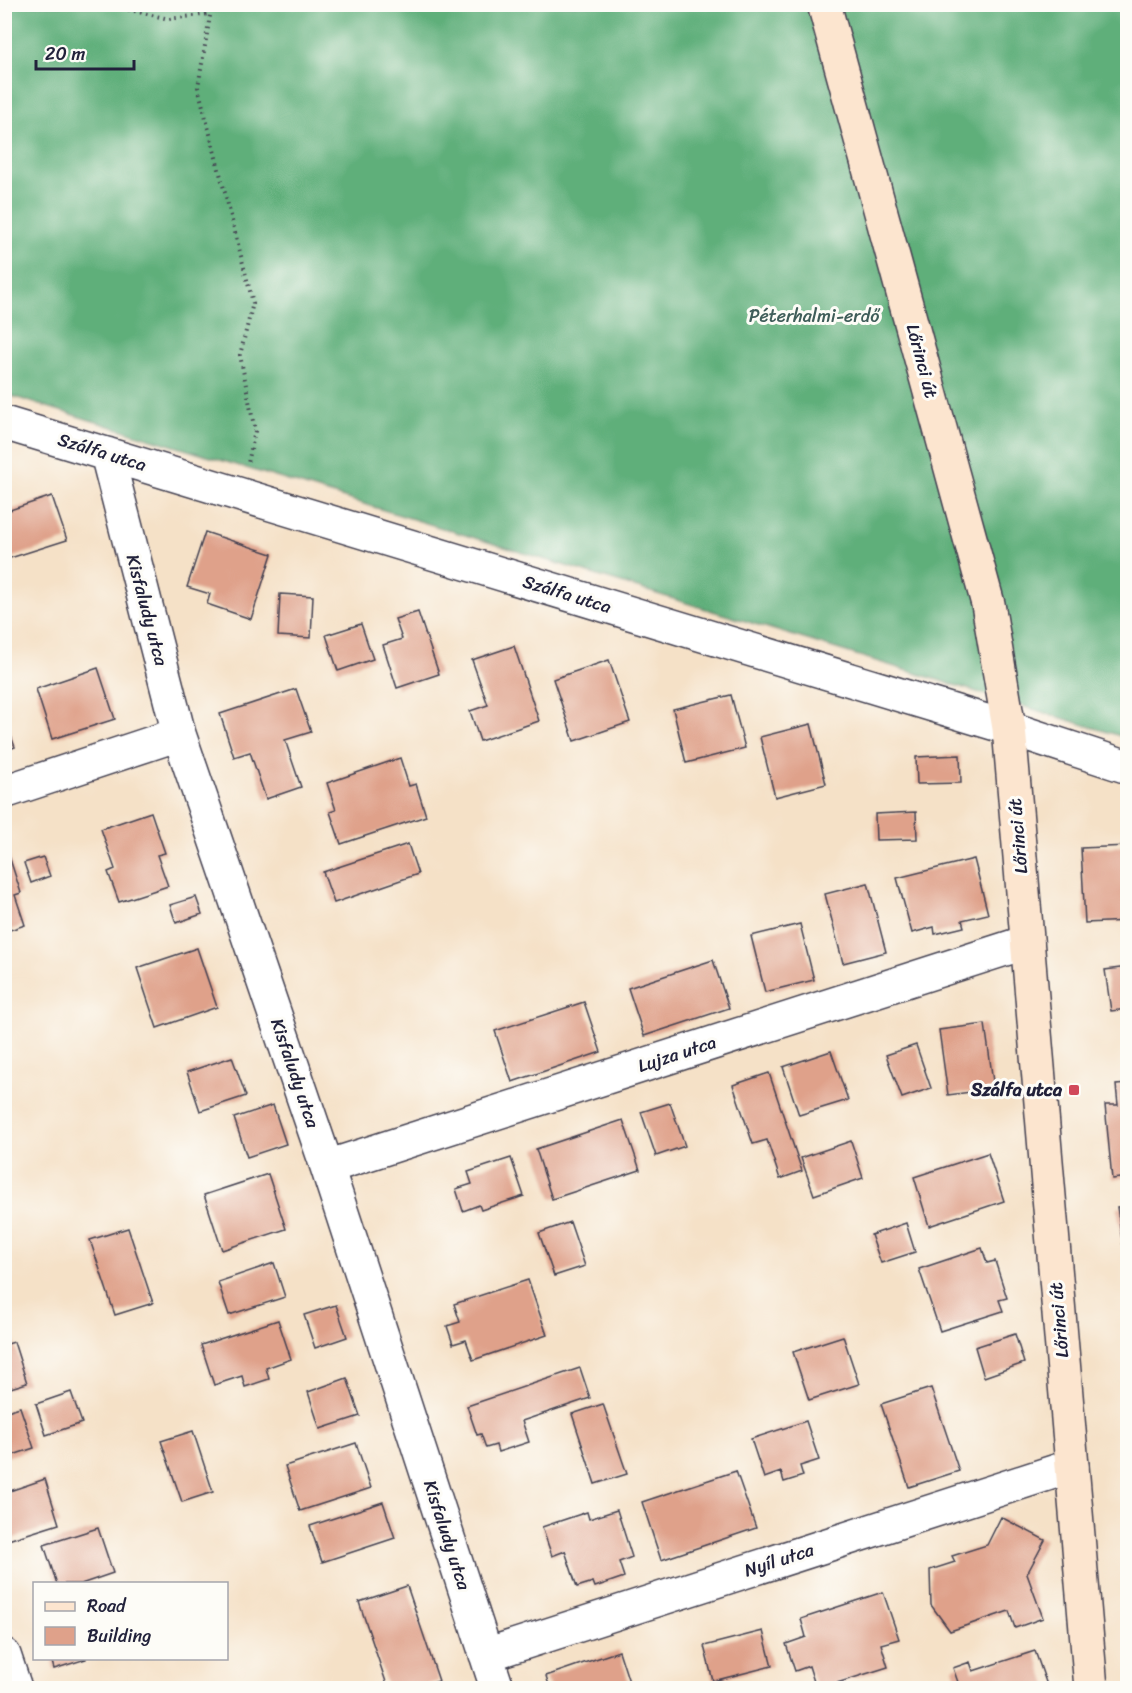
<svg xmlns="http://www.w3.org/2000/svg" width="1132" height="1693" viewBox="0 0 1132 1693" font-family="Sriracha,sans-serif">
<rect width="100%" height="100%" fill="#fdfcf7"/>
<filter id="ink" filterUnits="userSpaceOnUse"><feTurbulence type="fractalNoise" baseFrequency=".0167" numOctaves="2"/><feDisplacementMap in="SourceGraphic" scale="12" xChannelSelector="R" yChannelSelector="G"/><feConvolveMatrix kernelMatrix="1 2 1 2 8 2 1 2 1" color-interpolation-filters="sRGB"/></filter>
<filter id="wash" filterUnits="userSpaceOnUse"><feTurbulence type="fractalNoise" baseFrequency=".008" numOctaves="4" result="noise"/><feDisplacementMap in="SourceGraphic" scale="24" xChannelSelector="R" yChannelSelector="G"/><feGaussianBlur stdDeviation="1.35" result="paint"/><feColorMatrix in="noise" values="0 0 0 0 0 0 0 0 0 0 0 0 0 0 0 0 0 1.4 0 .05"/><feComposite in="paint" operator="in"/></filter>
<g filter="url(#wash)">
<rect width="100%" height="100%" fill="#f5e1c7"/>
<path fill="#5faf7a" stroke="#40685a" stroke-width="1.5" d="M4,5H1127V738L5,394Z"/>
<g id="blocks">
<path fill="#dfa18a" d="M52,496L67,540L4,560V512Z
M205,532L272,554L251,619L207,604L210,594L187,587Z
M280,594L313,596L311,638L278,636Z
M418,612L439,674L397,688L383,645L402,639L395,619Z
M361,624L373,659L338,671L326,635Z
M514,646L539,721L480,741L470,711L488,705L472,660Z
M609,660L630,722L574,741L553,679Z
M98,668L115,719L52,739L36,689Z
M296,689L311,732L285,740L301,787L266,799L250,752L234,757L220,714Z
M731,695L745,748L686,763L673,709Z
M4,717L15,747L4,751Z
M811,724L826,784L775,797L760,737Z
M960,755L961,783L917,784L916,757Z
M400,758L409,786L416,784L426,816L341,844L330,812L336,810L327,783Z
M151,812L165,853L157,855L168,886L119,902L108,872L115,869L101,829Z
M916,812L917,839L876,840L875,814Z
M408,844L418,874L334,903L323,872Z
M1128,846V921L1085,923L1081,848Z
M8,853L21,893L15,895L25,925L4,932V854Z
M43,857L50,876L31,883L24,863Z
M974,859L988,914L962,920L964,927L935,934L934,927L912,933L897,878Z
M868,883L886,952L843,963L825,894Z
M196,897L202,914L176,923L170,905Z
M800,924L814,980L765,992L751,936Z
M197,948L217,1007L157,1028L137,968Z
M713,960L729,1008L644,1036L628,988Z
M1128,967V1009L1111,1011L1105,970Z
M584,1002L601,1052L512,1082L495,1031Z
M985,1024L994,1089L948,1095L939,1030Z
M916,1045L931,1088L902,1098L886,1055Z
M831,1051L848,1100L799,1115L783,1067Z
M232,1057L246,1096L200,1111L187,1072Z
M769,1073L802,1171L780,1179L767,1140L753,1144L733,1085Z
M1128,1084V1177L1112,1179L1105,1105H1118L1116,1085Z
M670,1103L685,1146L656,1156L641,1112Z
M273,1105L286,1144L247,1157L234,1118Z
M623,1120L640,1170L552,1199L536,1149Z
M851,1141L863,1178L814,1195L801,1158Z
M988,1153L1004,1201L929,1226L914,1177Z
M511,1158L524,1196L481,1210L479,1205L463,1211L456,1189L472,1184L468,1172Z
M268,1174L286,1229L222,1250L204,1195Z
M1128,1206V1259L1125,1260L1117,1207Z
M570,1222L585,1266L554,1276L539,1233Z
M906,1223L915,1252L881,1263L871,1235Z
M128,1228L153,1303L115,1315L90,1240Z
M982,1248L987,1263L995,1261L1007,1298L999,1300L1003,1311L940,1331L919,1269Z
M274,1263L285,1297L229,1315L218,1282Z
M528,1280L547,1335L473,1360L466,1340L453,1344L447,1326L460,1322L454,1304Z
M336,1305L347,1337L315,1348L304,1315Z
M278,1320L291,1359L266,1368L269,1379L245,1387L242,1376L214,1385L201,1345Z
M1015,1334L1024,1363L984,1377L975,1347Z
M843,1336L859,1384L809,1400L793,1352Z
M14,1342L27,1383L4,1390V1345Z
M580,1368L590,1398L522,1421L529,1442L498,1452L496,1445L486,1448L481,1434L477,1435L467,1406Z
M347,1378L360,1416L320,1429L308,1392Z
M931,1388L959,1471L909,1487L881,1404Z
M71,1392L82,1423L46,1435L36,1404Z
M603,1404L627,1474L595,1484L572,1414Z
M20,1407L34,1448L4,1458V1412Z
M806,1421L819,1460L800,1466L803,1476L784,1482L781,1472L764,1478L751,1439Z
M193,1431L213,1492L182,1502L161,1441Z
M356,1443L371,1488L300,1511L285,1466Z
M736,1471L756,1528L661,1560L642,1502Z
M45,1479L59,1524L8,1540L4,1530V1493Z
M383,1502L395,1538L322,1562L310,1526Z
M617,1510L632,1557L619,1562L624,1577L595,1587L593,1582L577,1587L565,1551L552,1556L542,1527L587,1512L589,1519Z
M1001,1517L1045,1540L1027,1574L1043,1618L1015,1628L1009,1611L950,1631L931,1605L930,1570L955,1562L952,1556L987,1545Z
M98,1528L113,1573L81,1584H57L44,1545Z
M407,1586L439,1681L416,1688H388L359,1602Z
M883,1592L899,1639L881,1644L888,1667L821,1688H816L809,1666L795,1671L786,1644L806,1637L801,1619Z
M763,1631L772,1666L713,1681L704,1646Z
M619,1651L631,1688H550L546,1676Z
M1035,1651L1048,1688H960L953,1668L970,1662L973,1671Z
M51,1658H86V1659L54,1669Z"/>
</g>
</g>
<g filter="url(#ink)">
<use href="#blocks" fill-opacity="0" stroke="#423f50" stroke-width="1.5"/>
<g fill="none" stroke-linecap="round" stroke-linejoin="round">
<g stroke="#423f50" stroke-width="36">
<path id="street" d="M4,423L1009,728L1128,767
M107,454L179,734L327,1167L497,1688
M4,792L179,734
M327,1167L1027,942
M4,1655L15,1688
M486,1655L1072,1466"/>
</g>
<g stroke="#423f50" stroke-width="36">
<path id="secondary" d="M824,4L988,604L1009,728L1091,1688"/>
</g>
<path stroke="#423f50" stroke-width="4" stroke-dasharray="1.5 4.5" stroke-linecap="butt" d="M118,4L125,9L169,19L210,14
M212,4L198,87L253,303L240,355L255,431L248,463"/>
<use href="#street" stroke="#fff" stroke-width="33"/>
<use href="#secondary" stroke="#fce5cf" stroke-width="33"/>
</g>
</g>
<rect fill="#d1495b" stroke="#fdfcf7" stroke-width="2" x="1068" y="1084" width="12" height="12" rx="3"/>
<g text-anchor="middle" stroke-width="6" stroke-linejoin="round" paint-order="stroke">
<g font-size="18" fill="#3f5d59" stroke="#fdfcf7">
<text x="814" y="322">Péterhalmi-erdő</text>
</g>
<g font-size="18" fill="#22223b" stroke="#fdfcf7">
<text transform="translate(922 361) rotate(75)" y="6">Lőrinci út</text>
<text transform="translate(102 452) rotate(17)" y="6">Szálfa utca</text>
<text transform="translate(567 594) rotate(17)" y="6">Szálfa utca</text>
<text transform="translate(147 610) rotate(75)" y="6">Kisfaludy utca</text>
<text transform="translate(1018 836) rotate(-95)" y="6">Lőrinci út</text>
<text transform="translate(677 1054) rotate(-18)" y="6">Lujza utca</text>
<text transform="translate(295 1073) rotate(71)" y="6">Kisfaludy utca</text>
<text transform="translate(1059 1320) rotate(-95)" y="6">Lőrinci út</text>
<text transform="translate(447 1535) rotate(72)" y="6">Kisfaludy utca</text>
<text transform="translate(779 1560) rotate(-18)" y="6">Nyíl utca</text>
</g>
<g font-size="18" font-weight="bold" fill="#22223b" stroke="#fdfcf7" text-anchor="end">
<text x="1062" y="1096">Szálfa utca</text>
</g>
</g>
<rect width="1132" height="1693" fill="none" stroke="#fdfcf7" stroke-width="24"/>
<rect x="33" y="1582" width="195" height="78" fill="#fdfcf7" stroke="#a5a5ac" stroke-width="1.5"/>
<rect x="45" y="1602" width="30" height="9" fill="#fce5cf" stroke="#a5a5ac" stroke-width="1.5"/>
<text x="87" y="1612" font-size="18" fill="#22223b">Road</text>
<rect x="45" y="1627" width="30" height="18" fill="#dfa18a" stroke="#a5a5ac" stroke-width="1.5"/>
<text x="87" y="1642" font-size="18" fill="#22223b">Building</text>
<path d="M36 60v9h98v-9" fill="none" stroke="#22223b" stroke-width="3"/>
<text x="45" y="60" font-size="18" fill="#22223b" stroke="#fdfcf7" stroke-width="4.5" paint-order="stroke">20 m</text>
</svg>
